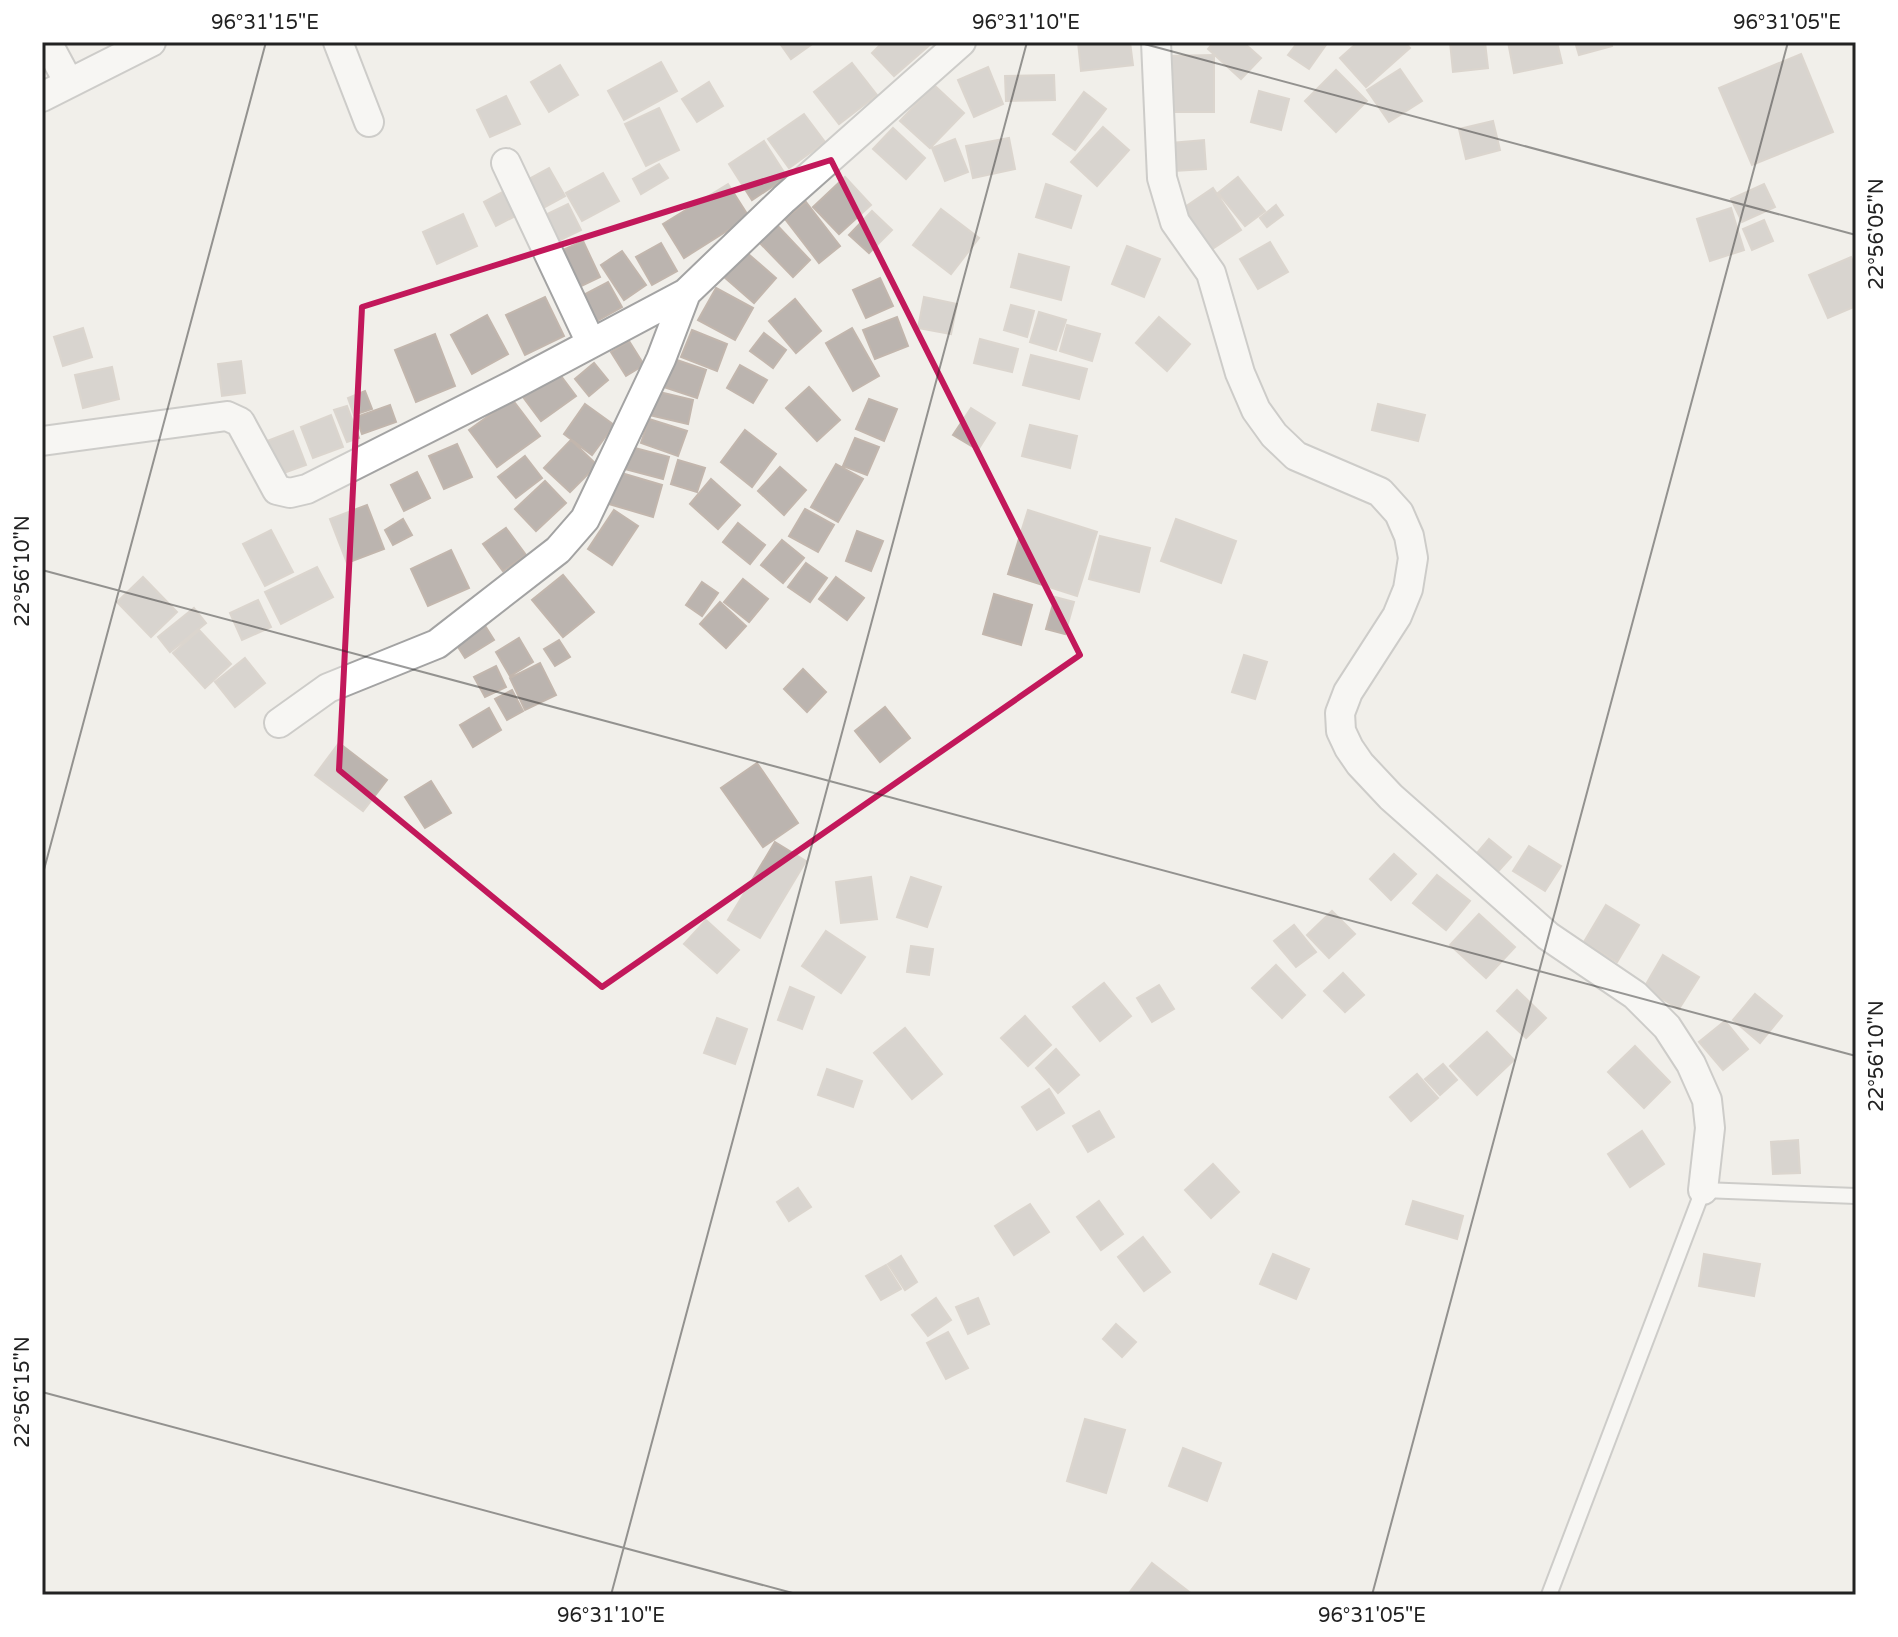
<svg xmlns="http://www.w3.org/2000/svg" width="1898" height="1637" viewBox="0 0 1898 1637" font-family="'Varela Round',sans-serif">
<rect width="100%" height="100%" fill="#f1efea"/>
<path fill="#bbb4af" stroke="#c2b6ad" stroke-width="2" d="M779,42H815L791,59Z
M883,42H931L932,43L894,76L872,53Z
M1078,42H1130L1133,65L1081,71Z
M1214,42H1243L1261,58L1241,79L1208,49Z
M1298,42H1328L1309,69L1288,55Z
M1358,42H1404L1410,48L1366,87L1340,58Z
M1450,42H1485L1488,68L1453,72Z
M1508,42H1557L1562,63L1514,73Z
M1575,42H1611L1612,46L1579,55Z
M1801,54L1833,132L1752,165L1719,88Z
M1214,55V112H1167L1166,56Z
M661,62L677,91L624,120L608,91Z
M852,63L877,95L839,124L814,92Z
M560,65L578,95L549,112L531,82Z
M988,67L1003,104L974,117L958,80Z
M1400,69L1422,101L1389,122L1367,90Z
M1336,70L1367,101L1336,132L1305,101Z
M1054,75L1055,100L1006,101L1005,76Z
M709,82L723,106L697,122L682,99Z
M934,85L964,113L930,148L900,121Z
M1259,91L1289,99L1281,130L1251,122Z
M1084,92L1106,109L1075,150L1053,134Z
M506,96L520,124L490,137L477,110Z
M659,108L679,150L646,166L625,124Z
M804,114L825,142L789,168L768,139Z
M1493,121L1500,150L1466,159L1459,129Z
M1103,127L1129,150L1097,186L1071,162Z
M893,128L925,158L906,179L873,149Z
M1009,138L1015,169L973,178L966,146Z
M955,139L968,172L945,181L932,148Z
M1204,140L1206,169L1174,171L1171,143Z
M764,141L787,177L752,200L729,164Z
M659,164L668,178L641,194L633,179Z
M549,168L565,196L536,212L520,184Z
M603,173L619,201L582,221L566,193Z
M845,177L871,205L839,234L813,207Z
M1238,177L1265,211L1245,226L1218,193Z
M728,184L749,217L684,258L663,224Z
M1046,184L1081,196L1071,228L1036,217Z
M1764,184L1775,207L1742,222L1731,199Z
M1213,188L1241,230L1211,250L1182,209Z
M508,189L521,213L496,226L484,202Z
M806,202L840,246L819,263L785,219Z
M568,204L581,230L552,244L539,218Z
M1276,205L1283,215L1267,227L1260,218Z
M1731,208L1744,250L1710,261L1697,219Z
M941,209L979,238L951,274L913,245Z
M872,211L892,230L869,253L849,235Z
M463,214L477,246L437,264L423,232Z
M1764,220L1773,241L1752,250L1743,229Z
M774,222L810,260L793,277L756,239Z
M583,241L600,277L571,291L554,254Z
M1270,242L1288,272L1258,289L1240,259Z
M661,243L677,271L652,285L636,257Z
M1127,246L1160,259L1144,297L1112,284Z
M622,251L646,285L624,300L601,265Z
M746,252L776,278L754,303L724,277Z
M1019,254L1069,267L1061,300L1011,287Z
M1851,257L1856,269V306L1828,318L1809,275Z
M880,278L893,306L866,318L853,290Z
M608,282L622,307L590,325L576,299Z
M716,288L753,308L735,340L698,320Z
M545,297L564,336L525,355L506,315Z
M924,297L957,304L951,334L918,328Z
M795,299L821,331L796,353L769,321Z
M1011,305L1034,311L1027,337L1004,330Z
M1039,312L1066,320L1056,350L1030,342Z
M487,315L508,354L472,374L451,335Z
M897,317L908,346L875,359L863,330Z
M1159,317L1190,344L1167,371L1136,343Z
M1067,325L1100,334L1092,361L1060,351Z
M83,328L92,357L63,366L54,337Z
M852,328L879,376L853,391L826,343Z
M692,330L727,344L717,371L681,357Z
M764,333L786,350L773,368L750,351Z
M435,334L455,386L416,402L395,350Z
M980,339L1018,349L1012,372L974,363Z
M629,341L644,365L626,376L611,352Z
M1031,355L1087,369L1079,399L1023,385Z
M671,358L706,370L697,398L661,386Z
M241,361L245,393L222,396L218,364Z
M594,363L608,380L589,396L575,379Z
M740,365L767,380L753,403L727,388Z
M112,367L119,399L83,408L75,375Z
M558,372L576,396L541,421L523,397Z
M809,387L840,420L817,441L786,408Z
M651,390L693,400L688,424L645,414Z
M365,391L372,409L354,415L348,398Z
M512,399L540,436L497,467L469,430Z
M869,399L897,409L884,441L856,429Z
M585,404L614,425L592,455L564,434Z
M1378,404L1425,415L1418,441L1372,430Z
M390,405L396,422L362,434L356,417Z
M347,406L359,438L347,442L334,410Z
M971,408L995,423L978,450L953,435Z
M331,415L343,447L313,458L301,427Z
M649,419L687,431L678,456L641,443Z
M1030,425L1077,436L1070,468L1022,456Z
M745,430L776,454L752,487L721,462Z
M293,431L306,465L281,474L267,441Z
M855,438L879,447L867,475L843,466Z
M571,440L597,465L570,492L544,468Z
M457,444L472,477L444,489L429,456Z
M631,447L669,457L663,479L625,469Z
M525,456L542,478L516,498L498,477Z
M678,460L705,468L697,492L671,484Z
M836,464L863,479L838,522L811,507Z
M780,467L806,490L784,515L758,491Z
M417,472L430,498L404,511L391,485Z
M618,472L662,485L653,517L609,504Z
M711,479L740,505L718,529L690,504Z
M545,481L566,503L536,531L515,509Z
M367,505L384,549L347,563L330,519Z
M805,509L834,525L818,552L789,536Z
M614,510L638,526L612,565L588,549Z
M1028,510L1097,532L1077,596L1008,574Z
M403,519L412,535L393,545L385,530Z
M1176,519L1236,541L1221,583L1161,561Z
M738,523L765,545L750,564L723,542Z
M506,528L526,555L503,571L483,544Z
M271,530L293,572L265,586L243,544Z
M857,531L883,541L871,571L846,561Z
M1100,536L1150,548L1139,592L1089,579Z
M782,540L804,558L783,583L761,565Z
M451,550L469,588L428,606L411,569Z
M806,563L827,578L810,602L788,587Z
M317,567L333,597L281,624L265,592Z
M563,575L594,612L563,637L532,600Z
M143,577L177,612L151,637L117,602Z
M836,577L864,598L847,620L819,599Z
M743,579L768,599L749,622L724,602Z
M702,582L718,593L702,616L686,605Z
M994,594L1032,605L1021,645L983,634Z
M1055,597L1074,602L1065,634L1046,629Z
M258,600L271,627L242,640L230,613Z
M720,602L746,626L726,648L700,624Z
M194,608L206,623L170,652L158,637Z
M482,621L494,640L465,658L453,639Z
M199,630L231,664L205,688L173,653Z
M519,638L533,662L510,676L496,652Z
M559,640L570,657L555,666L544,649Z
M1244,655L1267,662L1255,699L1232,692Z
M245,658L265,683L235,707L215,682Z
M540,663L556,695L525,710L510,678Z
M496,666L506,687L485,697L474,677Z
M803,669L826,692L807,712L784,689Z
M512,690L523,711L507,720L495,699Z
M885,707L910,738L880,762L855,731Z
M489,708L501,730L473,747L460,725Z
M339,743L387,780L363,811L315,775Z
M757,763L798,823L763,847L721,788Z
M431,781L451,813L425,828L405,797Z
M1489,839L1511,857L1493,877L1472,859Z
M775,842L806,861L760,938L728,920Z
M1529,846L1561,866L1545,891L1513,871Z
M1394,854L1416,874L1391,900L1370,879Z
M1437,875L1470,901L1446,930L1413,903Z
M871,877L877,919L841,923L836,882Z
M911,877L941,887L927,927L897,917Z
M1606,905L1639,925L1617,962L1584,942Z
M1332,911L1355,934L1329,958L1307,935Z
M1479,914L1515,947L1486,978L1450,945Z
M706,920L739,950L717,973L684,944Z
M1294,925L1316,952L1296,967L1274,941Z
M826,931L865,957L841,993L802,966Z
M911,946L933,949L929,975L907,972Z
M1663,955L1699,977L1679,1009L1644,988Z
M1276,965L1305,995L1282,1018L1252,988Z
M1343,973L1364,995L1345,1012L1324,991Z
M1104,983L1131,1016L1100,1041L1073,1007Z
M1159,985L1174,1009L1152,1022L1137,998Z
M790,987L814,997L802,1029L778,1020Z
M1517,990L1546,1018L1526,1038L1497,1011Z
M1755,994L1782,1016L1760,1043L1733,1020Z
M1025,1016L1051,1045L1028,1066L1001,1038Z
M717,1018L747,1029L735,1064L704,1053Z
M1725,1021L1748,1049L1723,1070L1699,1042Z
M905,1028L942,1074L912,1099L874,1053Z
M1487,1032L1514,1060L1477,1095L1450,1066Z
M1635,1046L1670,1082L1644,1108L1608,1072Z
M1056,1049L1079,1075L1058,1093L1036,1068Z
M1443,1064L1457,1080L1440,1095L1425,1079Z
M827,1069L862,1081L853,1107L818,1095Z
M1417,1074L1438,1098L1411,1121L1390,1097Z
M1049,1089L1064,1113L1037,1130L1022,1107Z
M1099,1111L1114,1137L1088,1152L1073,1126Z
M1642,1131L1664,1164L1630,1187L1608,1154Z
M1798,1140L1800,1173L1773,1174L1771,1142Z
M1213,1164L1239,1192L1211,1218L1185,1190Z
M798,1188L811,1207L789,1221L777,1202Z
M1099,1201L1123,1234L1101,1250L1077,1217Z
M1413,1201L1463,1216L1457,1239L1406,1224Z
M1030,1204L1049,1232L1014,1255L995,1226Z
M1143,1237L1170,1272L1144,1291L1118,1257Z
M1273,1254L1309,1269L1296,1299L1260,1284Z
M1704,1254L1760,1264L1754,1296L1699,1286Z
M901,1256L917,1282L905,1290L888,1264Z
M886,1265L901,1289L881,1300L866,1276Z
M936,1298L951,1320L928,1336L912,1315Z
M978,1298L989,1324L968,1334L956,1307Z
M1116,1324L1136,1342L1122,1357L1103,1339Z
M948,1332L968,1368L946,1379L927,1343Z
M1085,1419L1125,1430L1106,1493L1067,1481Z
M1183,1448L1221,1463L1207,1501L1169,1486Z
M1152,1563L1192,1594L1191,1595L1129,1593Z"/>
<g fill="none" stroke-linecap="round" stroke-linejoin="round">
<g stroke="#a3a3a3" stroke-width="18">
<path id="lane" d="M1549,1595L1703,1190L1856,1196"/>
</g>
<g stroke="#a3a3a3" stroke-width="32">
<path id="street" d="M47,42L69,83
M338,42L369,122
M1156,42L1162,178L1175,222L1211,273L1240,373L1256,410L1274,435L1296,456L1380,492L1399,513L1409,536L1413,558L1408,589L1397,616L1348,692L1340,713L1341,731L1349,748L1360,764L1391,797L1548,936L1635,995L1667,1027L1691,1064L1707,1100L1710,1128L1703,1190
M42,97L151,42
M506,163L591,343
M42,441L227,416L240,422L277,490L290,493L307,489L515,384L686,293L784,199L961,42
M279,723L328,688L437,644L558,550L585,519L661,359L686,293"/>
</g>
<use href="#lane" stroke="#fff" stroke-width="14"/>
<use href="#street" stroke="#fff" stroke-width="28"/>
</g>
<path d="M0 0H1898V1637H0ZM831,160L1080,655L602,987L339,770L362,307Z" fill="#f1efea" fill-opacity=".55" fill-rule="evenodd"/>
<path fill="none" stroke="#c2185b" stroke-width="6" stroke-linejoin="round" d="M831,160L1080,655L602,987L339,770L362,307Z"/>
<path fill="none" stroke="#222" stroke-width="2" stroke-opacity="0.45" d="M1137,42L1856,235M42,570L1856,1056M42,877L266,42M42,1392L800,1595M611,1595L1027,42M1372,1595L1788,42"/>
<rect width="1898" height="1637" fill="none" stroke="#ffffff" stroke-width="88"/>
<rect x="44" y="44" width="1810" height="1549" fill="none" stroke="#222" stroke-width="3"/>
<g font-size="20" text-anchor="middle" fill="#222">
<text x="265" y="29">96°31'15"E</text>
<text x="1026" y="29">96°31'10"E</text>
<text x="1787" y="29">96°31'05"E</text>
<text transform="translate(1876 234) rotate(-90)" y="7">22°56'05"N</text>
<text transform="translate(22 571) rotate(-90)" y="7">22°56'10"N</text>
<text transform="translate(1876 1056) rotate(-90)" y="7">22°56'10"N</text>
<text transform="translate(22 1392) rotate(-90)" y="7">22°56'15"N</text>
<text x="611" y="1622">96°31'10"E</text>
<text x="1372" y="1622">96°31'05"E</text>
</g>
</svg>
